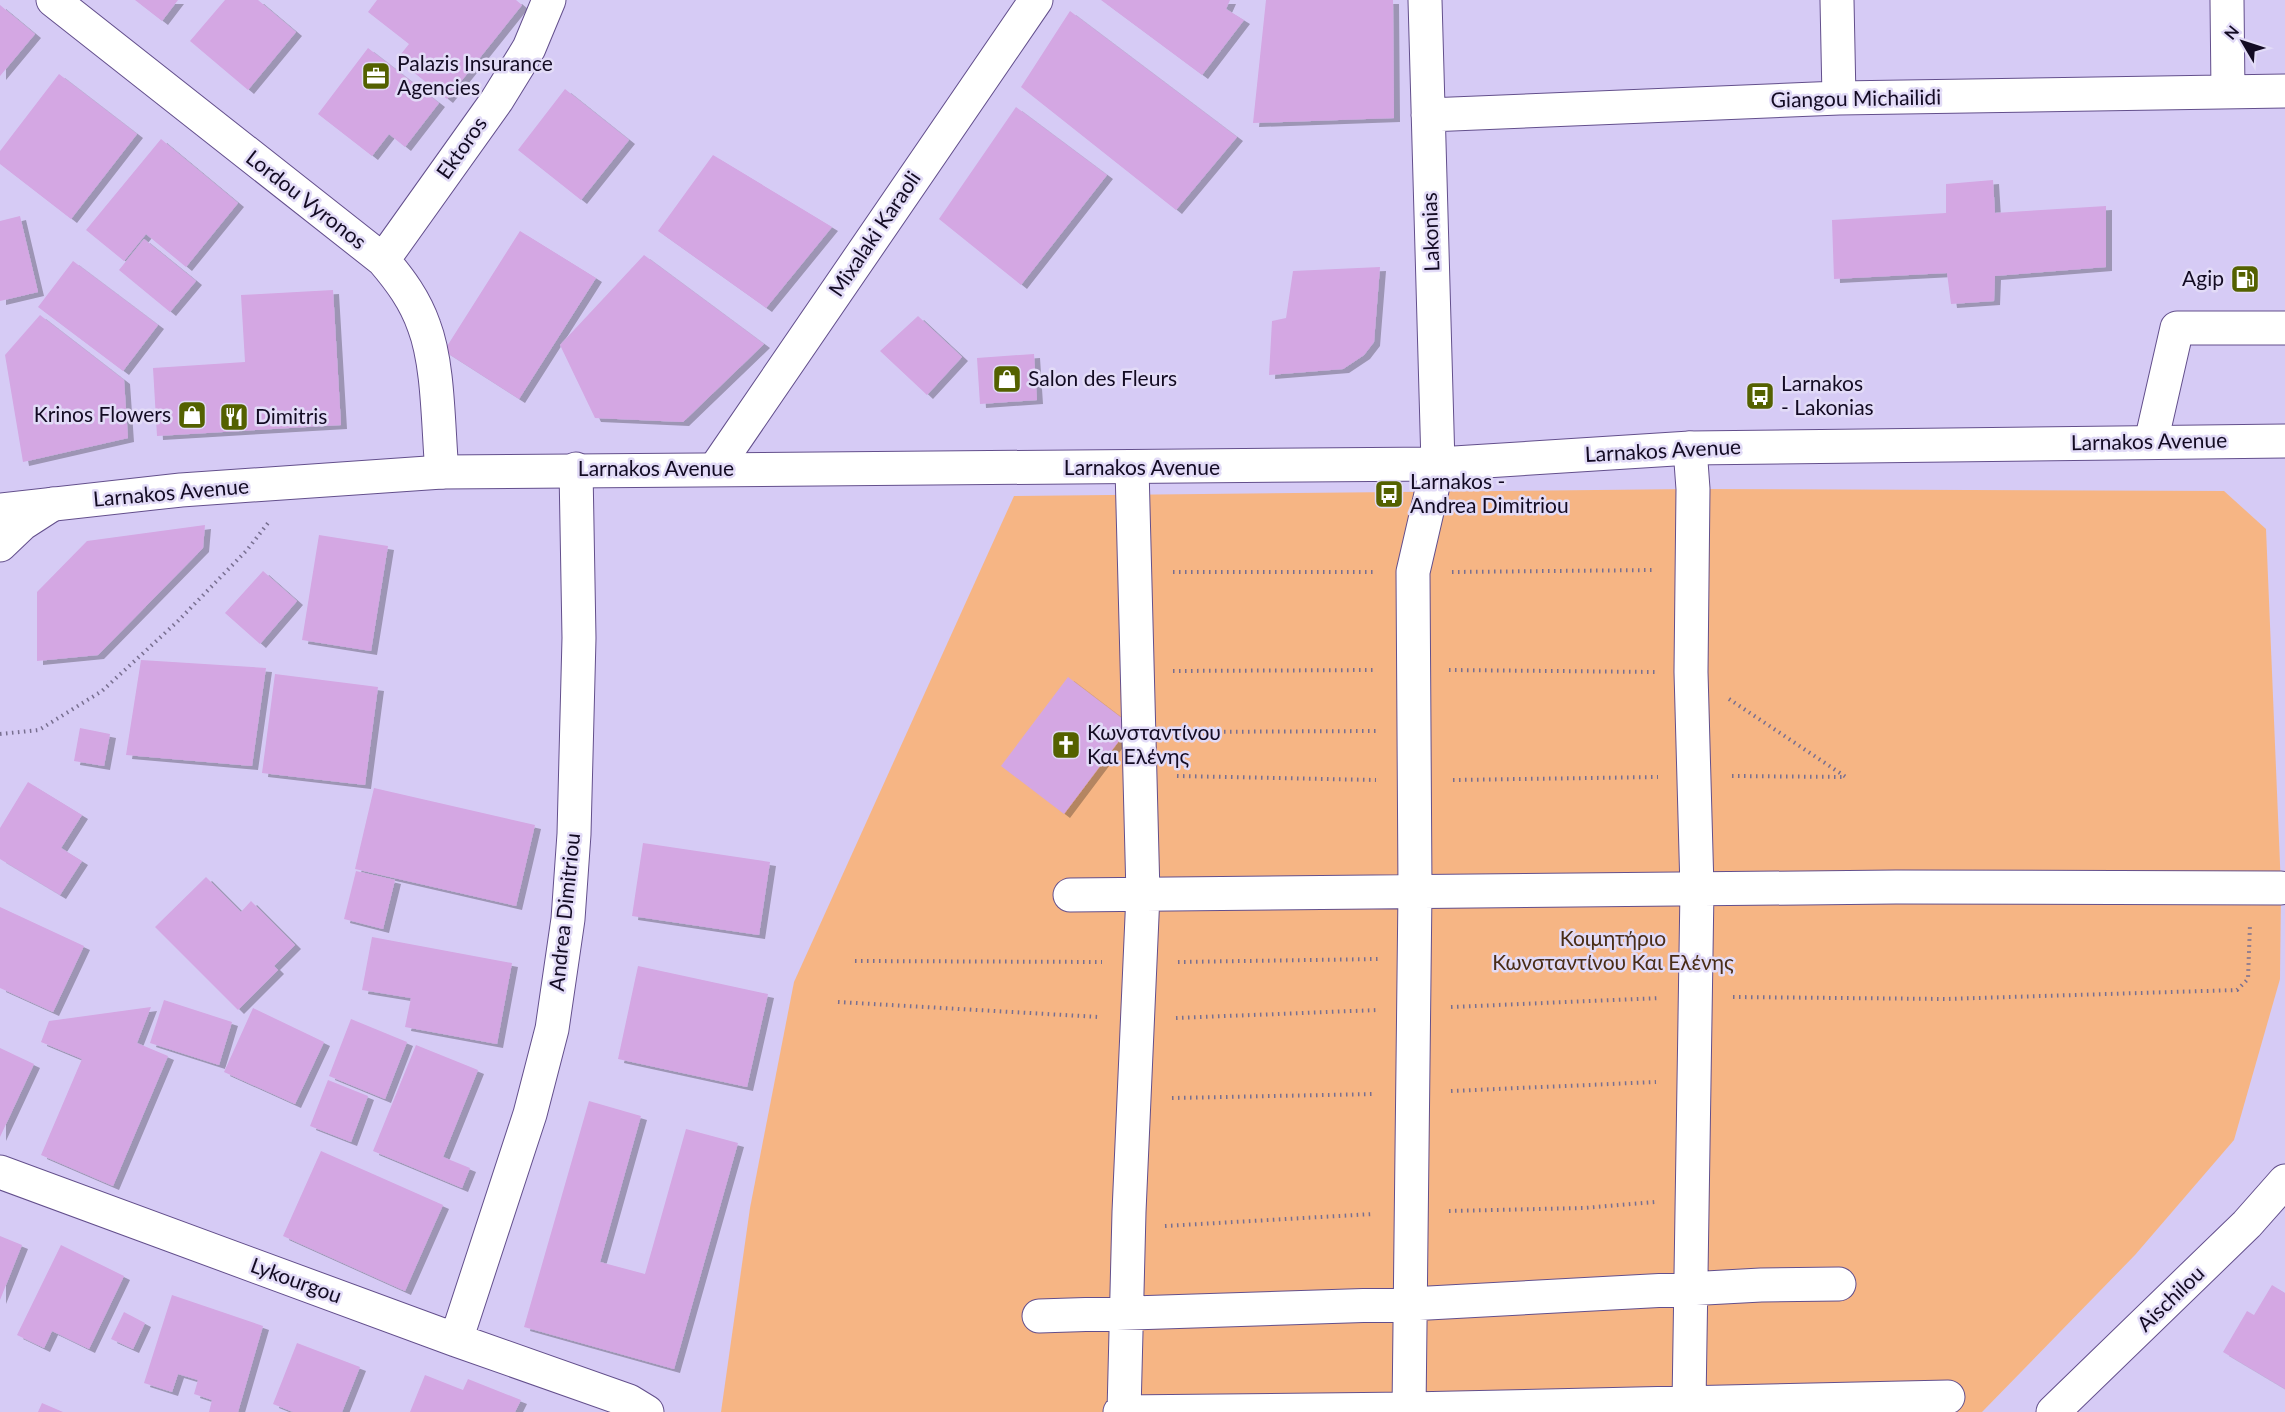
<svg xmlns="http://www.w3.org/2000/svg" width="2285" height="1412" viewBox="0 0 2285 1412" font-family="Lato,sans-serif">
<defs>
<filter id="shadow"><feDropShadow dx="6" dy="4" stdDeviation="0" flood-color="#0004"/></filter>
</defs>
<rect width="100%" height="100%" fill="#d6cbf5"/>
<path fill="#f6b584" d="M1693,489L2224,491L2266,529L2281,888L2280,979L2234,1140L2135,1255L1982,1412H721L750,1208L794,982L1014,496Z"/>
<path fill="#d4a7e3" filter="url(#shadow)" d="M135,0H178L162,21Z
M225,0H258L296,32L248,90L190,41Z
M377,0H516L522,5L447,99L397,59L409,44L368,12Z
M1101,0H1230L1226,9L1244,20L1202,75Z
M1266,0H1393L1394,118L1253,123Z
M0,5L35,34L0,76Z
M1070,11L1237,137L1176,210L1021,87Z
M368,48L439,103L405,147L389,134L372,156L318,114Z
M59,74L137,134L71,219L0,164V151Z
M565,89L629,140L581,200L518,150Z
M1016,107L1107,175L1021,285L939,219Z
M161,139L238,203L186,267L146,234L124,261L86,230Z
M713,155L832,227L766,308L658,231Z
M1993,180L1995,213L2106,206V267L1995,276L1994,301L1951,304L1947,273L1834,279L1832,220L1946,213V184Z
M20,216L38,292L0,301V221Z
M520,231L596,278L519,399L444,351Z
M144,239L196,281L170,312L119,270Z
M644,255L764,344L683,422L595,418L560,345Z
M73,261L158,325L123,371L38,307Z
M1380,267L1374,342L1364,355L1343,369L1269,375L1272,321L1286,318L1293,271Z
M333,290L341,425L157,436L153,368L245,362L241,295Z
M40,315L124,380L128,438L23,462L5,355Z
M918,316L962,357L927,395L880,351Z
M1034,354L1037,400L980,404L977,358Z
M205,525L203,548L98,655L37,661V592L87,541Z
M319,535L388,546L371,651L302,640Z
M263,571L297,601L260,644L225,613Z
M141,660L266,668L252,766L126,755Z
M275,674L378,687L365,785L262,773Z
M1068,677L1131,725L1064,814L1001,766Z
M80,728L110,734L104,766L74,761Z
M28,782L82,815L61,848L82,861L60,895L0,859V828Z
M374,788L535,825L516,906L355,869Z
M643,843L770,862L759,935L632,916Z
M356,871L395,880L383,929L344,919Z
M206,877L241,912L251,901L295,945L274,966L278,970L238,1010L155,927Z
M0,907L84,946L53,1012L0,988Z
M372,937L512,963L497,1044L405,1027L411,998L362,990Z
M638,966L768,994L747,1087L618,1059Z
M164,1000L232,1022L219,1065L150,1043Z
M151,1007L137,1043L168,1056L113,1186L41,1155L82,1059L41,1042L49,1021Z
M253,1008L324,1042L295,1104L224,1072Z
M351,1019L407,1042L385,1099L329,1076Z
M416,1045L478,1070L443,1157L470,1168L462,1188L373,1151Z
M0,1048L34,1064L0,1137Z
M328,1080L368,1096L351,1142L310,1126Z
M589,1101L641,1116L600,1262L645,1274L686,1129L738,1143L674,1369L524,1327Z
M321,1151L443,1205L405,1291L283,1236Z
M0,1236L22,1245L0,1300Z
M61,1245L124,1276L89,1349L52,1331L44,1348L17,1335Z
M2272,1285L2285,1293V1389L2223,1352L2247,1311L2254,1315Z
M172,1295L263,1326L238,1412H209L212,1400L194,1394L198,1380L178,1374L172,1392L144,1383Z
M124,1312L145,1323L133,1349L111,1339Z
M297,1343L360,1367L342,1412H293L273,1404Z
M425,1375L463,1390L468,1379L521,1400L515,1412H410Z
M42,1403L63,1412H38Z"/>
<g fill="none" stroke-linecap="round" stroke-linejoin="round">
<g stroke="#634f8c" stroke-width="35">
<path id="minor" d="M53,0L383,260C400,280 415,300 424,326C439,365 438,429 442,472
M1837,0L1839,98
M2227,0L2228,92
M1428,115L1839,98L2285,91
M383,260L497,100L529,48L549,0
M2151,442L2177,328H2285
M715,469L1036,0
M0,545L22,524L53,504
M1070,895L1896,887L2281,888
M0,1172L456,1340L629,1401L647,1412
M1039,1316L1410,1304L1761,1285L1839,1284
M456,1340L530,1114L552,1029L568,919L574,834L579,638L576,469
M1689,1404L1697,889L1691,672L1693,489L1690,448
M1120,1412L1409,1409L1948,1397
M1124,1412L1129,1212L1143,894L1132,468
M1409,1412L1415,890L1413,572L1438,464L1425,0
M2053,1412L2247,1224L2285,1181"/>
</g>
<g stroke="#634f8c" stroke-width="35">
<path id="major" d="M0,510L181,490L442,472L1438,464L1690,448L2285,441"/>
</g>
<path stroke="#786f90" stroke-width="4" stroke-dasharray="1.5 4.5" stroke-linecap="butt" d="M1173,572H1375
M1452,572L1654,570
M1449,670L1655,672
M1173,671L1376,670
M1729,699L1846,777
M1176,732L1376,731
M0,734L39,730L102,691L177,622L247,550L268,523
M1177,776L1376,780
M1732,776L1844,777
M1453,780L1658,777
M855,961L1102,962
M1178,962L1378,959
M1733,997L1945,999L2237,990L2248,979L2250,924
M838,1002L1099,1017
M1451,1007L1660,998
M1176,1018L1378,1010
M1451,1091L1656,1082
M1172,1098L1375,1094
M1449,1211L1584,1208L1655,1202
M1165,1226L1373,1214"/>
<use href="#minor" stroke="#fff" stroke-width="33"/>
<use href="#major" stroke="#fff" stroke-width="33"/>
</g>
<defs>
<g id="office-square" transform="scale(1.5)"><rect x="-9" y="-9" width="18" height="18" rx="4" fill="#546100" stroke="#e2dbf7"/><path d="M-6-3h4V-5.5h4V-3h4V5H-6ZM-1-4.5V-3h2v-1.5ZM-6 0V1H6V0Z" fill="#fff"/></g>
<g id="fuel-square" transform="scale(1.5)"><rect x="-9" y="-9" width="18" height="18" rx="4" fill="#546100" stroke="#e2dbf7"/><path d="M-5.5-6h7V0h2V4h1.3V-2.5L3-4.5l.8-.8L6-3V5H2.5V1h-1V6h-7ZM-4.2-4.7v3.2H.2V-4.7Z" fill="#fff"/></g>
<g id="shop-square" transform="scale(1.5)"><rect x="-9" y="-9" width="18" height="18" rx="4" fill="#546100" stroke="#e2dbf7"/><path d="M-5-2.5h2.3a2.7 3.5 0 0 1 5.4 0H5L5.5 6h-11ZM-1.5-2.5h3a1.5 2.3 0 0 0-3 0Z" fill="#fff"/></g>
<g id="bus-square" transform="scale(1.5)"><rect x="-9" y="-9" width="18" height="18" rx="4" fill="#546100" stroke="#e2dbf7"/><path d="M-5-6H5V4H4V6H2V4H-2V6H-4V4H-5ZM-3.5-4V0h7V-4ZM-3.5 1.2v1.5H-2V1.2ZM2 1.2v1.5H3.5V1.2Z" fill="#fff"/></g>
<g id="restaurant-square" transform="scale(1.5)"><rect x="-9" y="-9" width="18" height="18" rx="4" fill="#546100" stroke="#e2dbf7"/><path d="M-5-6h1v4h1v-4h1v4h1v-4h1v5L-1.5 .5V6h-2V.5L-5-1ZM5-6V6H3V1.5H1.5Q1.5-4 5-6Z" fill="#fff"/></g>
<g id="church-square" transform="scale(1.5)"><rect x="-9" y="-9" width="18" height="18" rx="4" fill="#546100" stroke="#e2dbf7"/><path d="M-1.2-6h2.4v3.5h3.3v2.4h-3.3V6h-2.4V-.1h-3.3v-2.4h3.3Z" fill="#fff"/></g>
</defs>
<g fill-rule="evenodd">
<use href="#office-square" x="376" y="76"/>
<use href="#fuel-square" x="2245" y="279"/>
<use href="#shop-square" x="1007" y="379"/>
<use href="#bus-square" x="1760" y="396"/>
<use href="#shop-square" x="192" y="415"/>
<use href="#restaurant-square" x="234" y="417"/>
<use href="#bus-square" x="1389" y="494"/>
<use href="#church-square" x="1066" y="745"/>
</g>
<g text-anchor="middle" stroke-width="5" stroke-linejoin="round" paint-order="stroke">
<g font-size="21" fill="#130b23" stroke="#e2dbf7" text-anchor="start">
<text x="397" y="71">Palazis Insurance<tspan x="397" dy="24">Agencies</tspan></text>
<text x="2224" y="286" text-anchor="end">Agip</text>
<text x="1028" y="386">Salon des Fleurs</text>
<text x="1781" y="391">Larnakos<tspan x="1781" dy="24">- Lakonias</tspan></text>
<text x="171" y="422" text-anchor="end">Krinos Flowers</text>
<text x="255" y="424">Dimitris</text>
<text x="1410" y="489">Larnakos -<tspan x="1410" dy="24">Andrea Dimitriou</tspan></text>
<text x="1087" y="740">Κωνσταντίνου<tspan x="1087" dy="24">Και Ελένης</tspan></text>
</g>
<g font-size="21" fill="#130b23" stroke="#e2dbf7">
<text transform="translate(1856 99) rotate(-1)" y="7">Giangou Michailidi</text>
<text transform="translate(462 148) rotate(-55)" y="7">Ektoros</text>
<text transform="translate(306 200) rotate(38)" y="7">Lordou Vyronos</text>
<text transform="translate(1431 232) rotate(-92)" y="7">Lakonias</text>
<text transform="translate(875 234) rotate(-56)" y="7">Mixalaki Karaoli</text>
<text transform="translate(2149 442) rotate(-1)" y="7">Larnakos Avenue</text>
<text transform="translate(1663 451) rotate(-3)" y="7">Larnakos Avenue</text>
<text x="1142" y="475">Larnakos Avenue</text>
<text x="656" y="476">Larnakos Avenue</text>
<text transform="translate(171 493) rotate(-5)" y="7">Larnakos Avenue</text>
<text transform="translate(565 912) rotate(-84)" y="7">Andrea Dimitriou</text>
<text transform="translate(296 1281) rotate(20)" y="7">Lykourgou</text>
<text transform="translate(2171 1299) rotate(-44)" y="7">Aischilou</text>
</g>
<g font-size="21" fill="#482c16" stroke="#e2dbf7">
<text x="1613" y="946">Κοιμητήριο<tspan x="1613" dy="24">Κωνσταντίνου Και Ελένης</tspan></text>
</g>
</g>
<g transform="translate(2243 42) rotate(309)" stroke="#e2dbf7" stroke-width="4.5" paint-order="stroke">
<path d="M0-4.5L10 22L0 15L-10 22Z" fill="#130b23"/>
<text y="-9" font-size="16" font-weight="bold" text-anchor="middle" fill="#130b23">N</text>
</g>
</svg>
